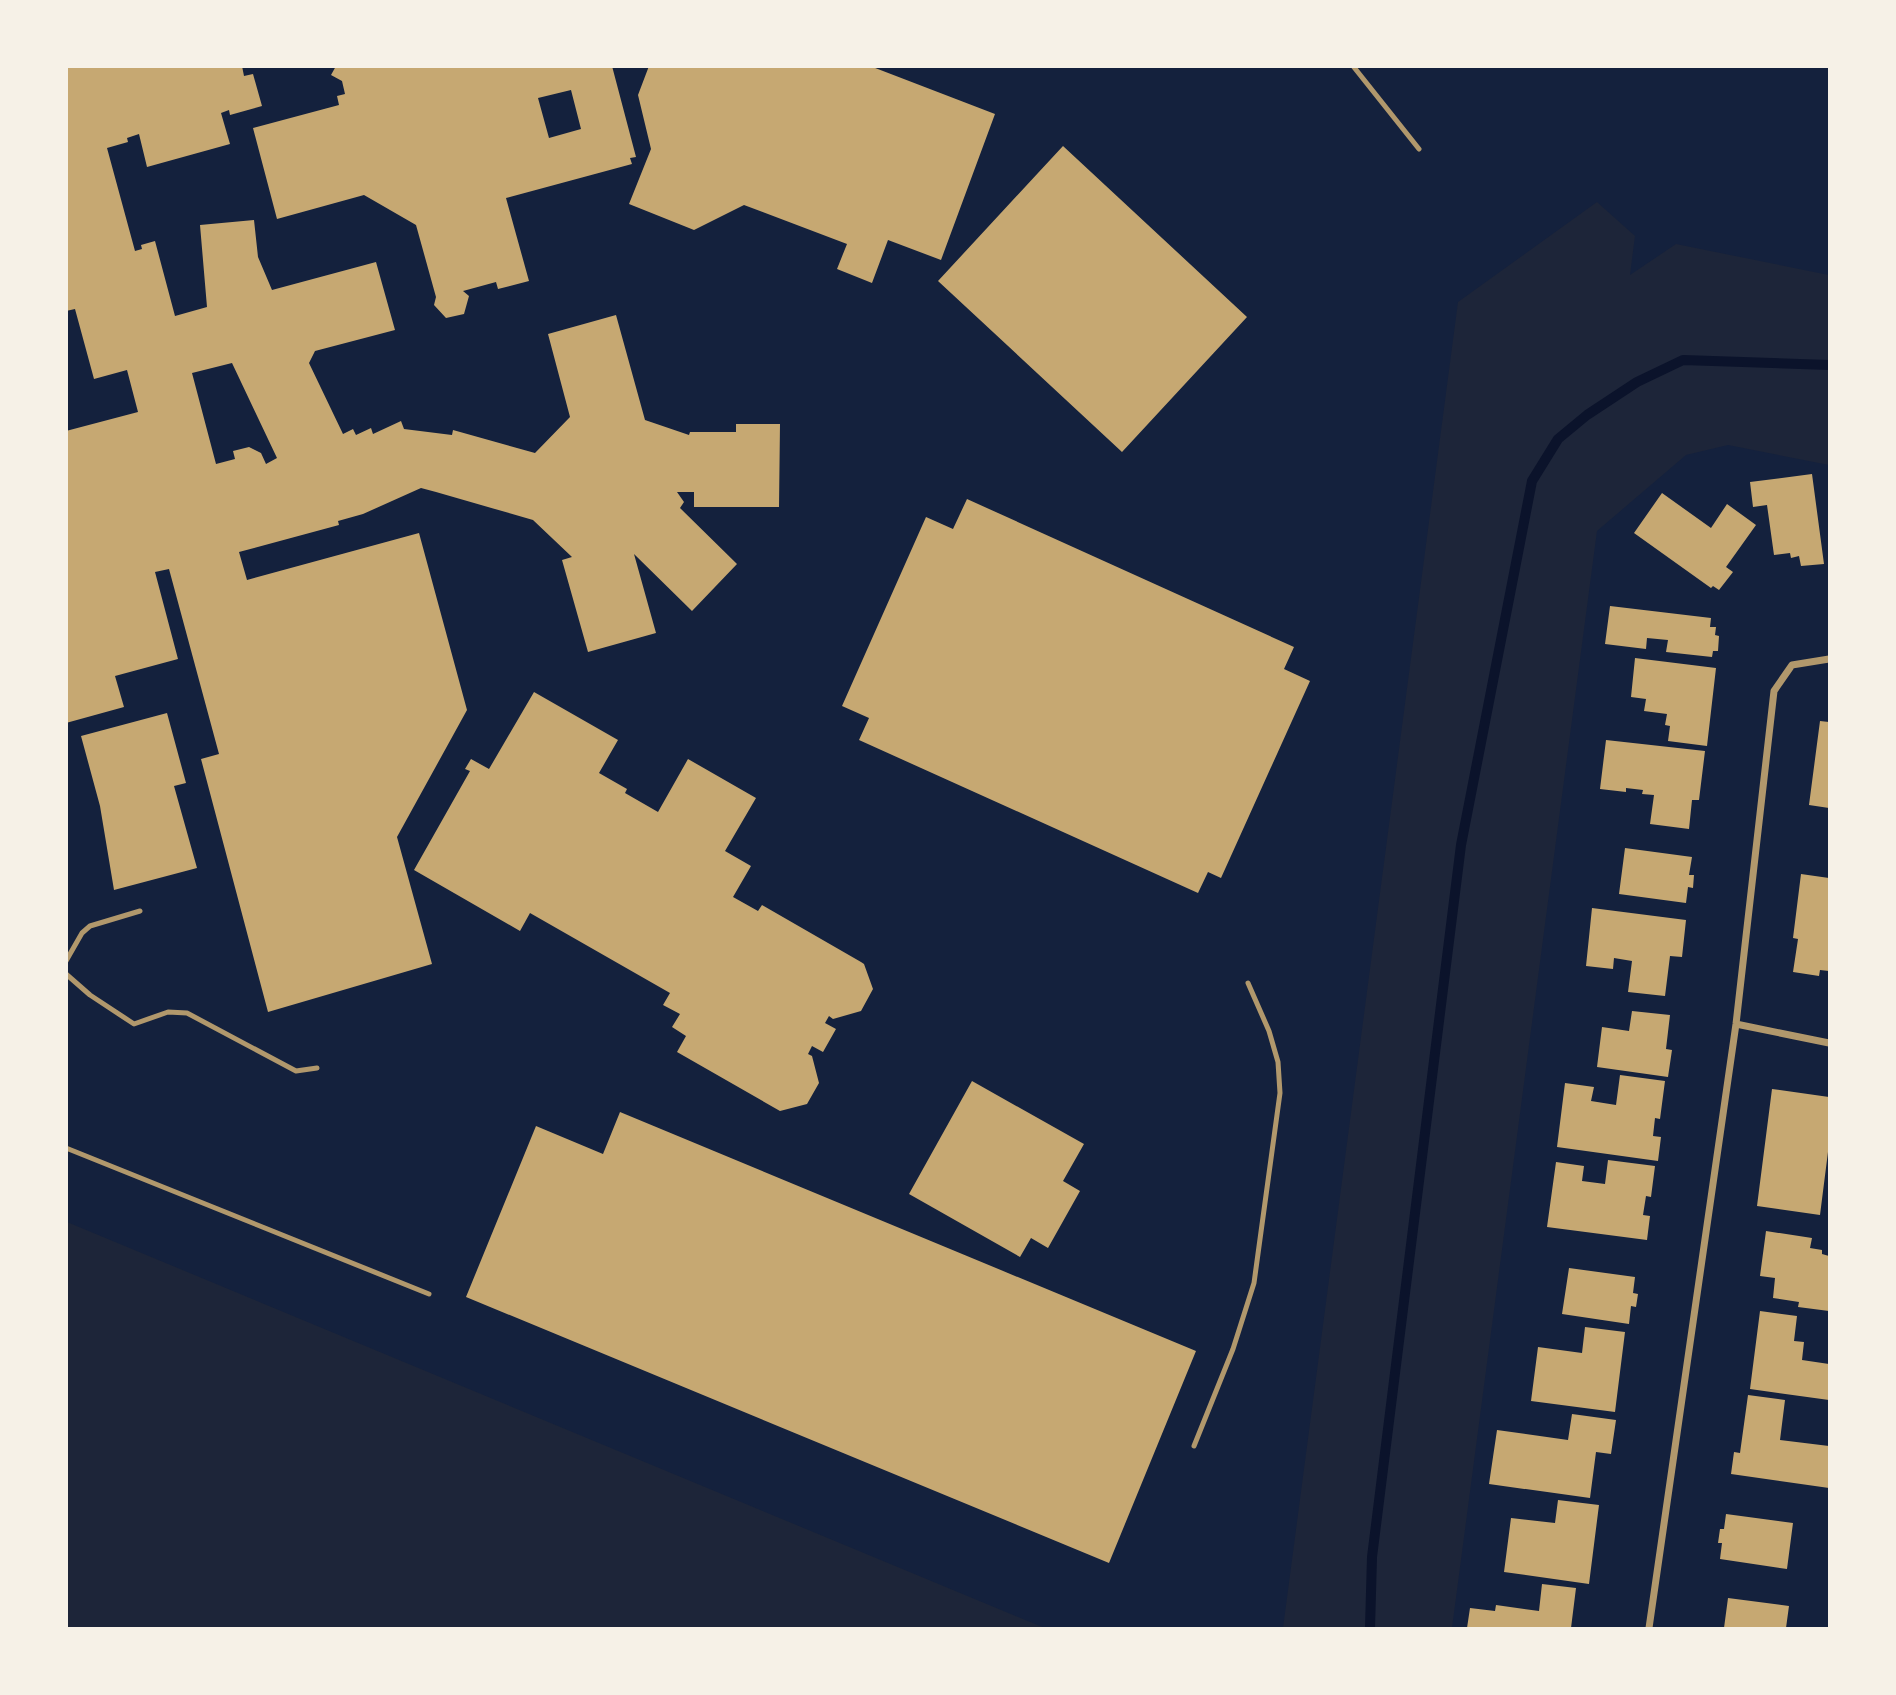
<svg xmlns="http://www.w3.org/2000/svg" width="1896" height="1695" viewBox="0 0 1896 1695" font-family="'Source Sans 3',sans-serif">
<rect width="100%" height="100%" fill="#14213d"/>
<path fill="#1d2539" d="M1597,202L1635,236L1630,275L1676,244L1829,275V465L1728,445L1686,455L1597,531L1452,1628H1283L1458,302Z
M67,1222L1018,1617L1045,1628H67Z"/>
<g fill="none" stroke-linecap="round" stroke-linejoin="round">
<path stroke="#0b132b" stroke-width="10" d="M1370,1628L1372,1557L1461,845L1532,481L1558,439L1587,415L1637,382L1683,360L1829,365"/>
</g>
<path fill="#c6a872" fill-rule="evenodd" d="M66,66H242L244,76L253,74L262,106L230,115L229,110L221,113L230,144L147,167L139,134L127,138L128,142L107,148L135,251L142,249L141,245L155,241L175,316L207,307L200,225L254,220L258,257L272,290L376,262L395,330L315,351L309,363L343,434L353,429L356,435L371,428L373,434L401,421L404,429L452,435L453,430L535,453L570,417L548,334L616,315L645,420L689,435L690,432H736V424H780L779,507H694V492H677L684,502L680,508L737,564L692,611L634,554L656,633L588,652L562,560L572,557L533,520L436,492L421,488L363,514L338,521L339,525L239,552L247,580L419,533L467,710L397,837L432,964L268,1012L201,759L219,754L169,569L155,572L178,659L115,676L124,707L66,723V431L138,412L127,370L94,379L75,309L66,311ZM232,363L277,458L266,464L261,453L249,447L233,451L235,459L216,464L192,373Z
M336,66H612L636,157L630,158L632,164L506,198L529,281L498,289L496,282L463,291L469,296L464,314L446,318L434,305L436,297L416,225L364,195L277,219L253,128L339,105L337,96L345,94L342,81L331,75ZM571,90L581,129L549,138L538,98Z
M649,66H870L995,114L941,260L888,240L872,283L837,269L847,244L744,205L694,230L629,204L651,149L638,95Z
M1063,146L1247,317L1122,452L938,281Z
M1812,474L1824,564L1801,566L1799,556L1791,558L1790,553L1774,555L1767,505L1753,507L1750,482Z
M1662,493L1711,528L1727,504L1756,525L1726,567L1733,572L1719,590L1713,586L1711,588L1634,533Z
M967,499L1294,647L1284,669L1310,681L1221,878L1208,872L1198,893L859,740L869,718L842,706L926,517L953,529Z
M1610,606L1711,618L1710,627H1716L1715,635L1719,636L1718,651H1713L1712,657L1666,652L1668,640L1647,638L1646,649L1605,644Z
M1635,658L1716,668L1707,746L1668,741L1670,726L1665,725L1667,714L1644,711L1646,699L1631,697Z
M534,692L618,740L599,773L627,789L625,793L658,812L688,759L756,798L725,851L751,866L733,897L758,911L762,905L861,962L864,964L873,989L861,1011L833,1019L829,1016L825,1023L836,1029L823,1052L812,1046L808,1054L812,1056L819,1083L807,1104L780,1111L677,1052L686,1036L672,1027L680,1014L663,1005L670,993L530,913L520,931L414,870L470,771L465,769L471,759L489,769Z
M167,713L186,783L174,786L197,868L114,890L100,806L81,736Z
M1820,721L1829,722V808L1809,805Z
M1606,740L1705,751L1699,800H1692L1689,829L1650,824L1654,795L1642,794L1643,790L1626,788V792L1600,789Z
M1625,848L1692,857L1689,875H1694L1693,888L1688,887L1686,903L1619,894Z
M1801,874L1829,878V971L1820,970L1819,976L1793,972L1798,939L1793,938Z
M1592,908L1686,920L1682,957L1670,956L1665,996L1628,992L1632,961L1614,958L1613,969L1586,966Z
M1632,1011L1670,1015L1666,1049L1672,1050L1668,1077L1597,1067L1602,1027L1629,1031Z
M1620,1075L1665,1081L1660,1119L1655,1118L1653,1136L1661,1137L1658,1161L1557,1147L1565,1083L1594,1087L1591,1101L1616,1105Z
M972,1081L1084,1144L1063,1181L1080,1191L1048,1248L1031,1238L1020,1257L909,1194Z
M1772,1089L1829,1097V1144L1820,1215L1757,1206Z
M620,1112L1196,1351L1109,1563L466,1297L536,1126L603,1154Z
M1608,1160L1655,1166L1651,1197L1646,1196L1643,1215L1650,1216L1647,1240L1547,1227L1556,1162L1584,1166L1582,1181L1605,1184Z
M1766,1231L1812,1238L1810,1248L1822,1250V1254L1829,1256V1311L1798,1307L1799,1302L1773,1298L1775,1278L1760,1276Z
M1569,1268L1635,1277L1633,1293L1638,1294L1636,1307L1631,1306L1629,1324L1562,1314Z
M1760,1311L1797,1316L1794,1341L1804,1342L1802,1360L1829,1364V1400L1750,1389Z
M1585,1327L1625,1332L1615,1412L1531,1401L1538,1347L1582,1353Z
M1748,1395L1785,1400L1780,1440L1829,1446V1488L1731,1474L1734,1452L1740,1453Z
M1572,1414L1616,1420L1611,1454L1596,1452L1590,1498L1489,1484L1497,1430L1568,1440Z
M1558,1500L1599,1505L1589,1584L1504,1572L1511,1518L1555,1523Z
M1726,1514L1793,1523L1787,1569L1720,1559L1722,1543H1718L1720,1529H1724Z
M1542,1584L1576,1588L1571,1628H1467L1470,1608L1495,1611L1496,1605L1539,1611Z
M1728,1598L1789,1606L1786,1628H1724Z"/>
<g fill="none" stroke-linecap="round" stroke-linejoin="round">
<path stroke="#b1986c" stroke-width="5" d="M1353,66L1419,149
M66,961L82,933L90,926L140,911
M66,974L90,995L134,1024L168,1012L187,1013L296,1071L317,1068
M66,1148L429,1294
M1194,1446L1233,1349L1254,1283L1280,1093L1278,1062L1269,1031L1248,983"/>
<path stroke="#b1986c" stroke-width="7" d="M1736,1024L1829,1043
M1649,1628L1736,1024L1774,691L1792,665L1829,659"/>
</g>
<rect width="1896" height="1695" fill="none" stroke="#f6f1e7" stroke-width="136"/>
</svg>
